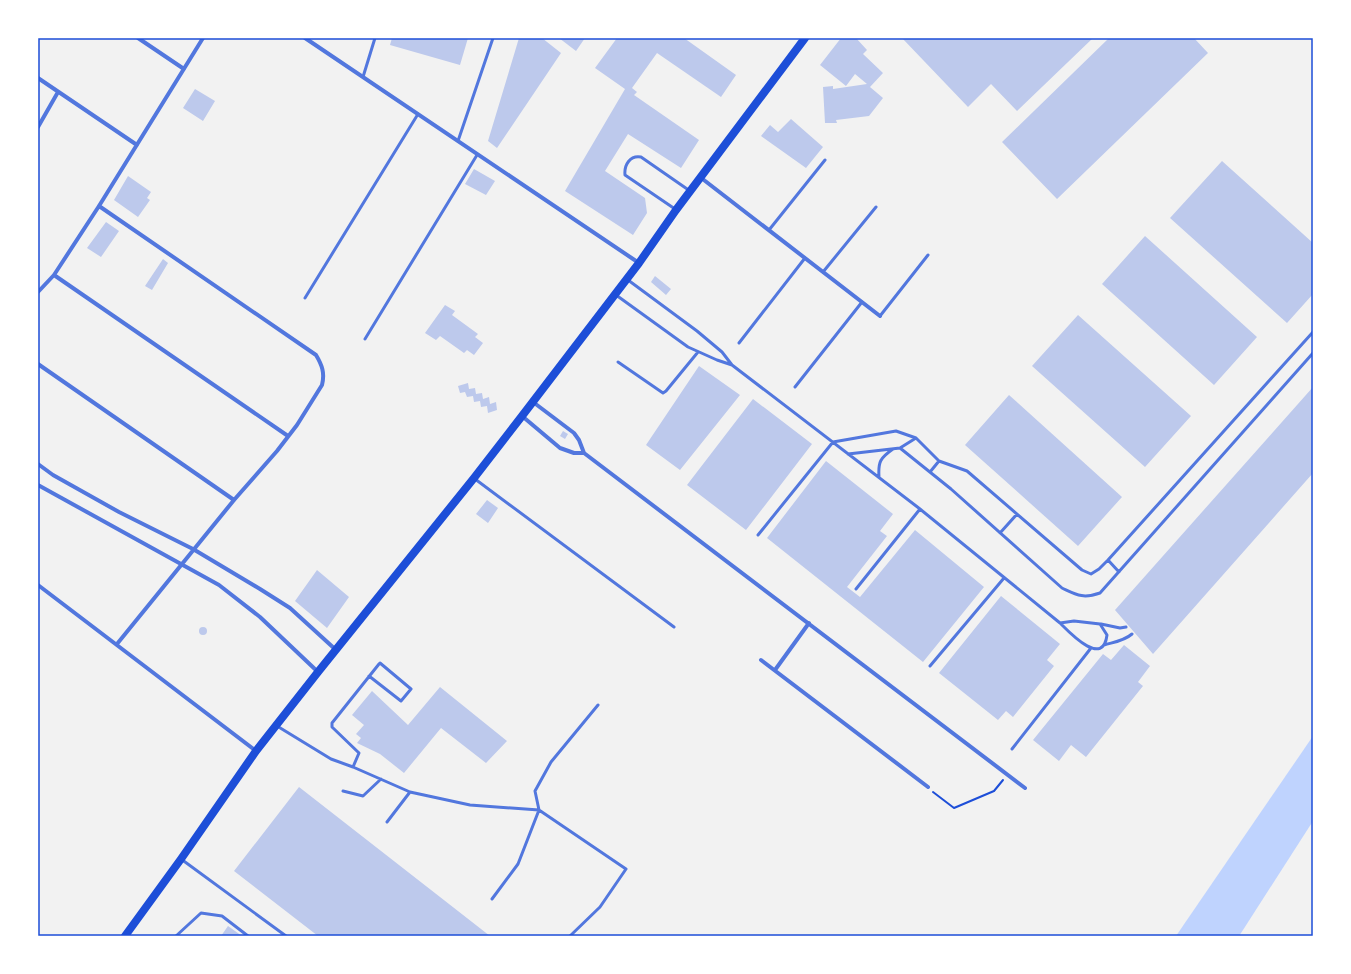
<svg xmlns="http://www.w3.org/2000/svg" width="1351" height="974" viewBox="0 0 1351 974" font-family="Commissioner,sans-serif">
<rect width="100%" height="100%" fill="#f2f2f2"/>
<path fill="#bfd3fe" d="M1313,736V821L1243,930L1239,936H1176Z"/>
<path fill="#bdc9ec" d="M392,38H468L460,65L390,45Z
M519,38H542L561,53L497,148L488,141Z
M559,38H585L576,51Z
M617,38H684L736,75L721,97L657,53L632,88L637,92L634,95L699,140L681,168L628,134L605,171L645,198L647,213L633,235L565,191L625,89L595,68Z
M841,38H856L867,50L863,54L883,73L870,87L883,98L869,116L836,120L837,123H825L823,87L833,86V89L867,84L855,74L846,86L820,65Z
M902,38H1093L1017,111L991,84L968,107Z
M1109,38H1194L1208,53L1057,199L1002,142Z
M195,89L215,101L203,121L183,108Z
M791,119L823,147L806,168L761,136L770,125L778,132Z
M1222,161L1313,243V294L1287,323L1170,218Z
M474,169L495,181L486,195L465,184Z
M128,176L151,192L147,198L150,200L138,217L114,200Z
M106,222L119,231L101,257L87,248Z
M1145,236L1257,337L1214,385L1102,284Z
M163,259L168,263L152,290L145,286Z
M655,276L671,289L666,295L651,282Z
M445,305L455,311L452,315L478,334L475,337L483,343L474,355L467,350L464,353L440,336L436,340L425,333Z
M1078,315L1191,416L1145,467L1032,366Z
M699,366L740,395L680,470L646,445Z
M468,383L469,389L475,388L476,394L482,393L483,399L489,397L490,404L496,402L497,410L488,413L487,406L481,407L480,401L474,402L473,396L467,397L465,392L460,393L458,386Z
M1313,387V473L1153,654L1115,610Z
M1009,395L1122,497L1078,546L965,445Z
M753,399L812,444L746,530L687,485Z
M563,431L568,434L565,439L560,436Z
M826,461L893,514L880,531L887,536L847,587L860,597L915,530L984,587L923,662L767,538Z
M487,500L498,508L488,523L476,514Z
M317,570L349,597L327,628L295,601Z
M1001,596L1060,644L1047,660L1054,666L1013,717L1006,711L998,720L939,673Z
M199 631a4 4 0 1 1 8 0a4 4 0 1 1-8 0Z
M1124,645L1150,666L1138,682L1143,686L1086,757L1071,745L1059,761L1033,740L1103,654L1111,660Z
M440,687L507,741L486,763L441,728L404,773L380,754L357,743L361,738L356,734L364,725L352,715L372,691L408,725Z
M299,787L490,936H318L234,871Z
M228,926L242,936H221Z"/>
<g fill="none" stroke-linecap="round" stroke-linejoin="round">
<path stroke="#1d4ed8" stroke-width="2" d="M933,792L954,808L994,791L1003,780"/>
<path stroke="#5277de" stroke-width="3" d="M363,77L375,38
M458,141L493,38
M675,209L625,175C624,165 630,155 641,157L690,191
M769,230L825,160
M823,272L876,207
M628,280L697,331L722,352L732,365L920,509L1060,623C1070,633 1103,668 1107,635L1100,624L1074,621L1060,623
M616,295L688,347L717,360L732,365
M305,298L418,114
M880,316L928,255
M365,339L477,155
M739,343L805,258
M618,362L663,393L666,391L698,352
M795,387L862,302
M900,448L916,438
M848,454L900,448L951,489L1062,588C1077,595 1083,599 1100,593L1313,353
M930,472L939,461
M879,477C878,462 880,458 893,449
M475,479L674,627
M1000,533L1017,514
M758,535L833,442L896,431L916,438L939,461L967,471L1082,570L1091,574L1099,569L1108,560L1313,332
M1108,560L1119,572
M856,589L920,509
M1101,624L1120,628L1126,627
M1104,645C1114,642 1124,641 1132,634
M930,666L1004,578
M277,726L331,759L353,767L410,792L470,805L539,810L626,869L600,907L570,936
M1012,749L1091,648
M353,767L359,753L332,727V723L379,664L380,663L411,689L401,701L369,676
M343,791L363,796L381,779
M387,822L410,792
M181,859L286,936
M492,899L518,864L539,810L535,791L551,762L598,705
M176,936L201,913L222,916L248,936"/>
<path stroke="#5277de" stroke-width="4" d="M138,38L184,69
M305,38L639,263
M38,78L137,145
M38,127L58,92
M700,177L880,316
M99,206L316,355C322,365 325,373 322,385L297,425L277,451L234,500L117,644
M54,275L288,436
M38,292L54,275L99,206L203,38
M38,364L234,500
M533,402L574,433L579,440L584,453L1025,788
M522,416L560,448L574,453H584
M38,464L53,475L119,512L193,549L260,589L290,608L336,650
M38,485L219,585L260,617L318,672
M38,585L256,751
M761,660L928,787
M775,670L809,623"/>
<path stroke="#1d4ed8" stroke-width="8" d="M125,936L181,859L256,751L318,672L474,478L522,416L639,263L676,210L805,38"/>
</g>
<rect width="1351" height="974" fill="none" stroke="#ffffff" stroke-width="78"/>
<rect x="39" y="39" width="1273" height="896" fill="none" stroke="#1d4ed8" stroke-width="1.5"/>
</svg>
